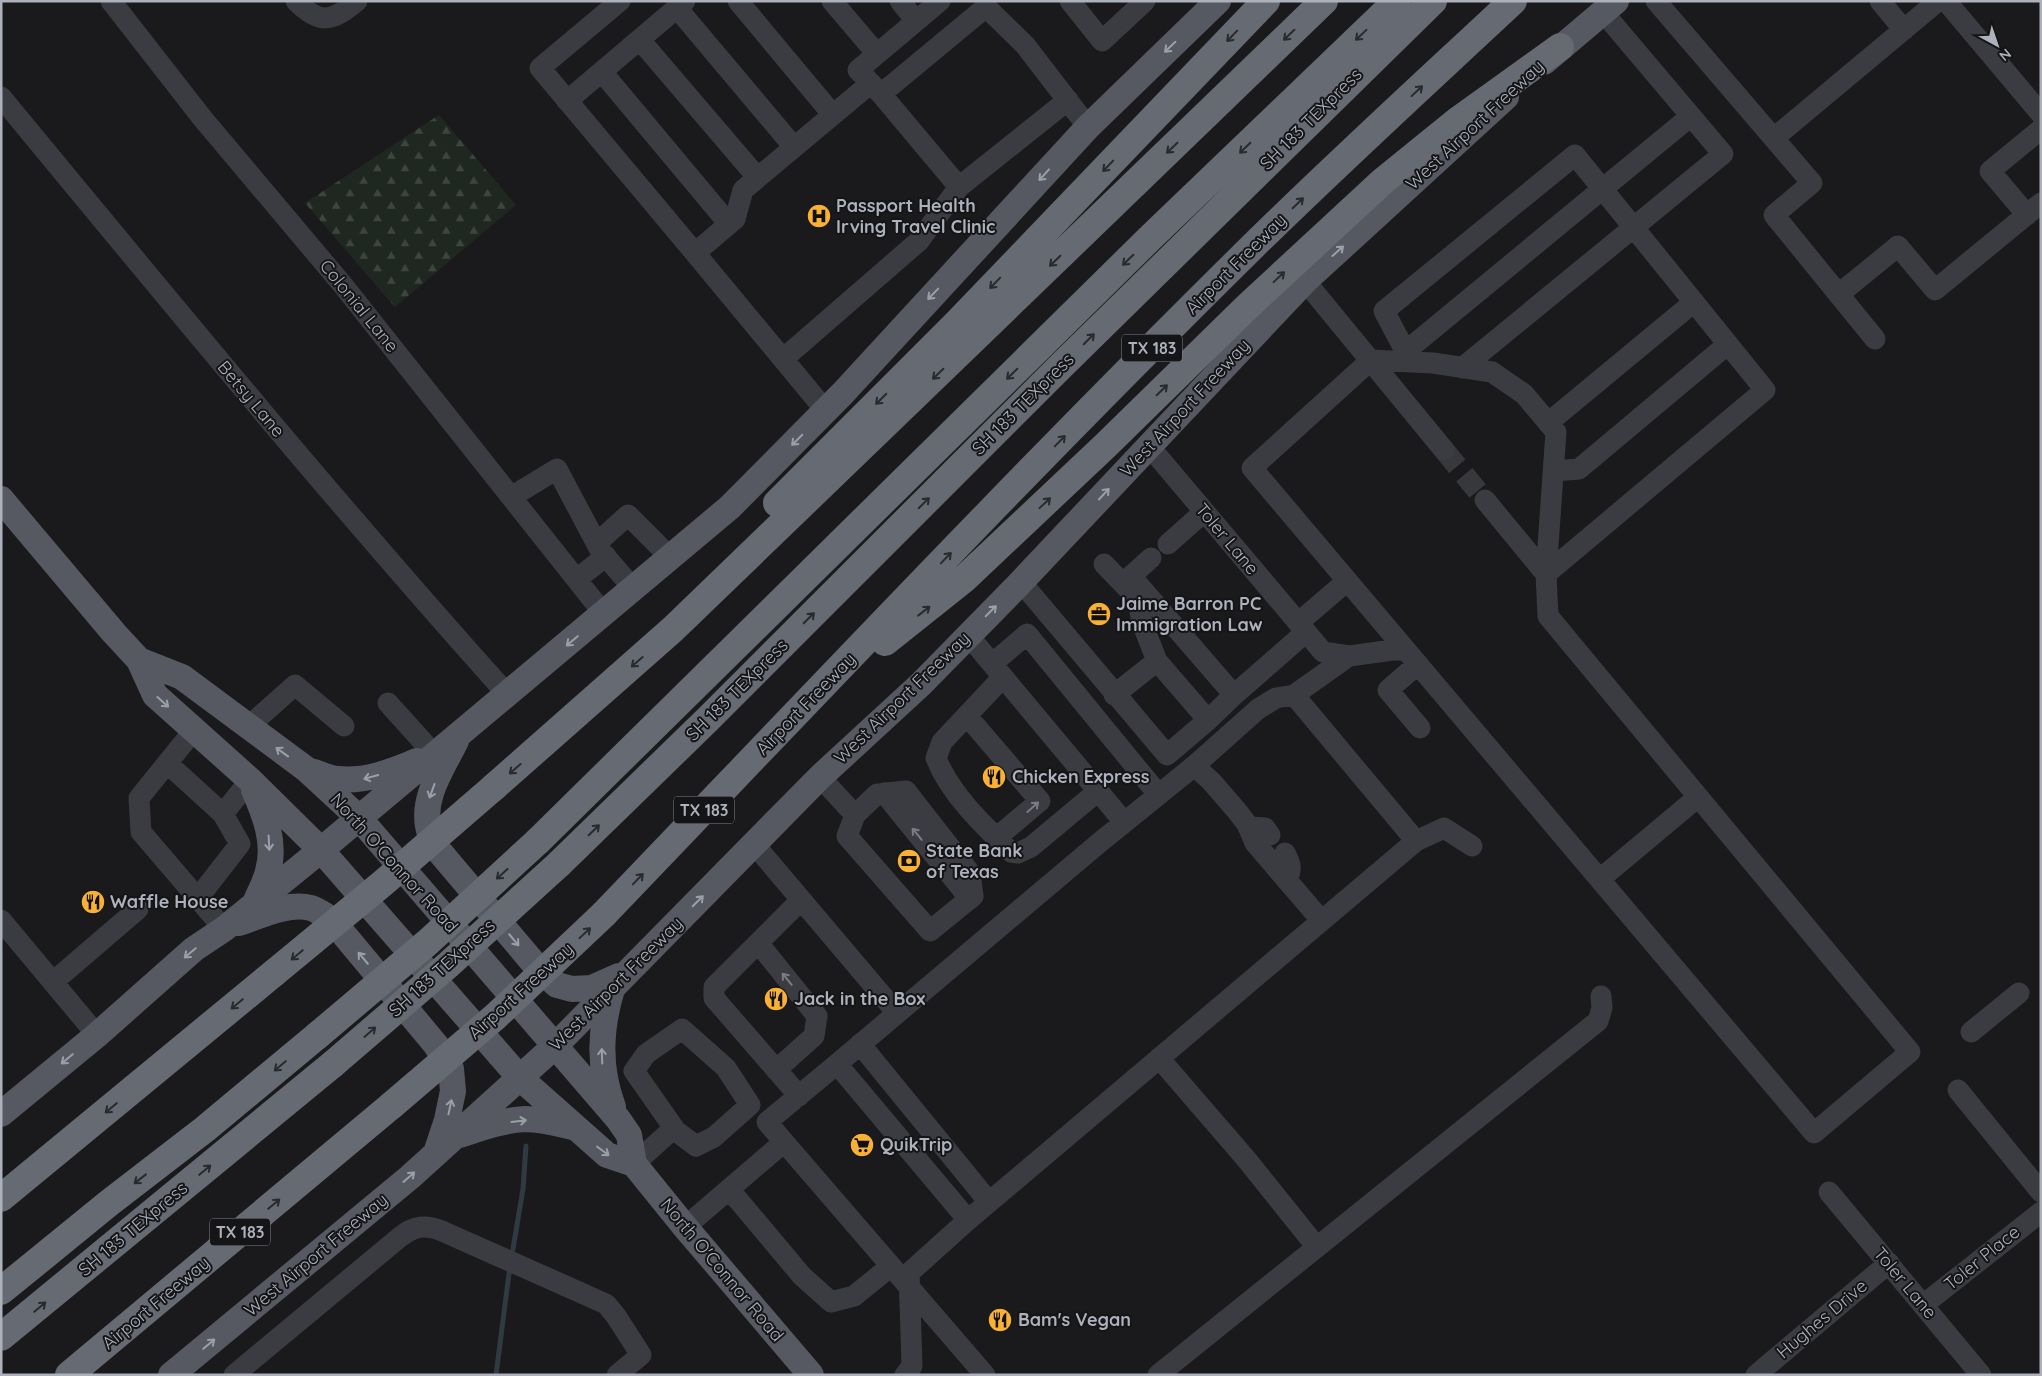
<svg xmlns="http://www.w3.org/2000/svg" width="2042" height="1376" viewBox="0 0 2042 1376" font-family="Quicksand,sans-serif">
<defs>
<pattern id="forest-firs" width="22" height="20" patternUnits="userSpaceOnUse" patternTransform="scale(1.25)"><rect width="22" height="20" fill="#1f2820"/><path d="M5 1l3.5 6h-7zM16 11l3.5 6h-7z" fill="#3d453e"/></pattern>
</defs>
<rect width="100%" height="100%" fill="#1a1a1c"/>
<path fill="url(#forest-firs)" d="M439,115L516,205L395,307L305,203Z"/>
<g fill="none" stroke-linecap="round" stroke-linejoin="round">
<path stroke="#2f3a41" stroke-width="5" d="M512,1255L523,1189L526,1146
M496,1375L510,1266"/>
<path stroke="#37383c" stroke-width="21" stroke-dasharray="21 11" stroke-linecap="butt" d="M1444,450L1485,500"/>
<path stroke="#3b3c41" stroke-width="21" d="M111,1L203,119L342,284L604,614
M296,1C320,25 332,22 357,1
M620,1L540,68L695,253L735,219L743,190L871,83
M738,1L833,115
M832,1L877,54
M900,1L916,21
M1070,1L1102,41L1145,1
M1656,1L1812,183L1774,215L1875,339
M1880,1L1904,30
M1946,1L2041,114
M677,8L794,147
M640,40L757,177
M602,72L729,224
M881,94L858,70L940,1
M1,97C167,298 333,500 507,694
M1068,100L959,187L881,94L986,7L1025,45L1088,127
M567,101L685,1
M1774,138L1938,1
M2027,215L1990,171L2041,129
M695,253L826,411
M1305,281L1444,450
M1839,294L1898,246L1935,290L2041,203
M1406,351L1691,116
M783,359L919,241L959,187
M1371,360L1433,363L1492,372L1524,394L1556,432L1546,574L1548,616L1910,1052L1814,1133L1252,468Z
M1411,362L1384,311L1575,155L1765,390L1546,574L1485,500
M1462,368L1723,154L1603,12
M1548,423L1694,302
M1149,446L1323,652L1349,656L1393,650H1406
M1554,471L1579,469L1728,344
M511,497L557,469L600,550L632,587
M597,543L628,515L670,557
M1168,544L1204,512
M1151,558L1131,576L1234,695L1306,632
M1104,564L1130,591L1139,605L1142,623L1157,661
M577,579L606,556
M1021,582L1167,755L1208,720L1157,661L1114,695
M1298,623L1347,581
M968,635L1124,822
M992,664L1027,634L1158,794
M1418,664L1388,690L1420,728
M1003,677L942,742L936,758C950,794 984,826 1011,852L1018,853L1031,847L1098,791
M1294,695L1349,656
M388,703L434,754
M967,716L1040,801L996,838
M1208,720L1234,695
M248,727L295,685L344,726
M194,730L139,798L141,832L224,929
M167,763L223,814L240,844L198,898
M1194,766L1258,709L1276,698L1294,695L1416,841
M820,777L855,815L847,836L930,931L973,896L970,873L906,791L877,794L855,815
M884,793L970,899
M223,814L250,780
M1248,827L1265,828L1270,835
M754,844L897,1013
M1285,853C1291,864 1292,869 1287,880
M1600,879L1698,797
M1,920L97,1035
M759,944L817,1016L814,1036L776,1070
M53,982L138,909
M682,1029L726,1068L750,1105L714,1137L696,1146L676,1131L634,1071L646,1054Z
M1971,1032L2019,993
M860,1044L989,1202
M1159,1058L1247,1160L1316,1246
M837,1064L1099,843L1194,766L1211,781L1237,811L1247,824L1255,843L1321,920
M1958,1090L2041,1192
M799,1096L714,998V987L801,900
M784,1142L985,1375
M634,1164L674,1128
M729,1189L802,1276L831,1302L854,1296L891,1266
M1829,1192L1981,1375
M968,1220L1416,841L1444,828L1472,846
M685,1227L784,1142L767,1122L837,1064L968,1220L909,1273L912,1366L905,1375
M1923,1305L2041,1212
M234,1375L400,1237C414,1226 425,1224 442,1231L606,1304L616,1316L641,1355L617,1375
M1158,1375L1598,1021L1602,1008L1601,996
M1756,1375L1889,1263"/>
<path stroke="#565961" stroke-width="26" d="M1544,62L1616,1
M1,499L114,633L139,660L155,695L250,780L321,850L520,1078L607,1155L634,1164
M139,660L182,677L306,769L359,818L618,1119L629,1135L634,1164L685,1227L811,1375
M456,741C442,769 419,801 430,834C432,840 436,846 439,851L536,966L557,985L572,989L592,988L619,976
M310,771C319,773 328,778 337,779C365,782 391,772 417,761
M254,790C265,815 276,843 268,871C266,881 260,891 256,901
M239,923C260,916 288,902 311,908C318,910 325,916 331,919L436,1045L451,1069L453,1091L447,1120L437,1150
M612,989C600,1029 598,1067 613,1107
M1,1114L97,1035L194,949L224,929L321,850L730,507L843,393L1088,127L1218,1
M460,1135C481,1128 503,1120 525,1119C543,1119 559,1124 576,1128
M171,1375L410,1177L556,1045L820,777L921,684L1021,582L1305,281L1506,97"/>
<path stroke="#666a73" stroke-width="28" d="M777,503L957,323L1266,1
M885,642L964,579L1105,446L1248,306L1383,181L1457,121L1560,47
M494,787L673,629L1324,1
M538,841L1151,237L1397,1
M559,864L707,720L1061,366L1433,1
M604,914C816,693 1026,470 1245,254C1332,168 1423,85 1513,1
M1,1198L274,973
M1,1291L109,1203L205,1129L318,1035
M1,1337L333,1064
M69,1375L392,1105"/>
<path stroke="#666a73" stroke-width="28" d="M274,973L383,883L494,787
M318,1035L428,942L538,841
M333,1064L448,965L559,864
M392,1105L496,1016L604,914"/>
</g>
<defs><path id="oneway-shaft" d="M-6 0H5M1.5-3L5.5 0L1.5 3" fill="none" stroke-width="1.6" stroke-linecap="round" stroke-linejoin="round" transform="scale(1.25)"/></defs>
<g stroke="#292a2e">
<use href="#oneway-shaft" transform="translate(1289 35) rotate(136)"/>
<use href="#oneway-shaft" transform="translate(1361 35) rotate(137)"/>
<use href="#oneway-shaft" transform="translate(1232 36) rotate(134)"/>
<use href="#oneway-shaft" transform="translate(1417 91) rotate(-43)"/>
<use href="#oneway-shaft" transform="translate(1172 148) rotate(136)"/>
<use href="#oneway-shaft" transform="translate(1245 148) rotate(136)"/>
<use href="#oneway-shaft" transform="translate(1108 166) rotate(134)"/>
<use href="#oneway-shaft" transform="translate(1298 203) rotate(-44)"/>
<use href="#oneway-shaft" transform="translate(1128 260) rotate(136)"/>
<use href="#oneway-shaft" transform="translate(1055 261) rotate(136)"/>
<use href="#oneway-shaft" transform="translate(1279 277) rotate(-43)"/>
<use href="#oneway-shaft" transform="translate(995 283) rotate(134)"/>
<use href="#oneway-shaft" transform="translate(1089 339) rotate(-45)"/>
<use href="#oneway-shaft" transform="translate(938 374) rotate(136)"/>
<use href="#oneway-shaft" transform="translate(1012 374) rotate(136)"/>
<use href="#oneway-shaft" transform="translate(1162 390) rotate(-44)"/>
<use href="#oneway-shaft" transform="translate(881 399) rotate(135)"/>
<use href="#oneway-shaft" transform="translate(1060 441) rotate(-46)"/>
<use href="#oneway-shaft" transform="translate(924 503) rotate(-45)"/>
<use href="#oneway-shaft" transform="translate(1045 503) rotate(-43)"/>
<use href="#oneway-shaft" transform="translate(946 558) rotate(-46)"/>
<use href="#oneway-shaft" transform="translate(924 611) rotate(-38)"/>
<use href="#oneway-shaft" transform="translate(809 618) rotate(-45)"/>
<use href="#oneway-shaft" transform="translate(637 662) rotate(139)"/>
<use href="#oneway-shaft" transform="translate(515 769) rotate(139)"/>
<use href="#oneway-shaft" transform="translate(594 830) rotate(-44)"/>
<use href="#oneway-shaft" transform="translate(502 874) rotate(138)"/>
<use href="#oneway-shaft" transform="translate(638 879) rotate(-46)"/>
<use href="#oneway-shaft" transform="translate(585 933) rotate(-43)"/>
<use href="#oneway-shaft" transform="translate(297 955) rotate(140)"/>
<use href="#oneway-shaft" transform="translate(237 1004) rotate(140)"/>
<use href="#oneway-shaft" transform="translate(370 1032) rotate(-41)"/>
<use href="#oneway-shaft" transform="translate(280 1066) rotate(140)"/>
<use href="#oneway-shaft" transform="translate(111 1108) rotate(140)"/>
<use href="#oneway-shaft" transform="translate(205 1170) rotate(-40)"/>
<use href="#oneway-shaft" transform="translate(140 1179) rotate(142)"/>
<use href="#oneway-shaft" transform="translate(274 1204) rotate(-40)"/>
<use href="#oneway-shaft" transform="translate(40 1307) rotate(-40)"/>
</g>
<g stroke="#9b9faa">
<use href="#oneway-shaft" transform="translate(1170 47) rotate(136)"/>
<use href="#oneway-shaft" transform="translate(1044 175) rotate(132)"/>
<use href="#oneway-shaft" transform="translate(1338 251) rotate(-42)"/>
<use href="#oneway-shaft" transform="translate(933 294) rotate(134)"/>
<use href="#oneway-shaft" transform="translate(797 440) rotate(135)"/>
<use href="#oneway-shaft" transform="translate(1104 494) rotate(-47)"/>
<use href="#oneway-shaft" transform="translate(991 611) rotate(-45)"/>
<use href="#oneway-shaft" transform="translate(572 641) rotate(140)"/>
<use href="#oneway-shaft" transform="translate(163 702) rotate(42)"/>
<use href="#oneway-shaft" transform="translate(282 752) rotate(-144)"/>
<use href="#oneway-shaft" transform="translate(371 777) rotate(165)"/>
<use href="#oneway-shaft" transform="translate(432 791) rotate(110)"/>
<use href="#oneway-shaft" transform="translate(269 843) rotate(87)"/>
<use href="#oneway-shaft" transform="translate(698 901) rotate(-45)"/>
<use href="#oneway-shaft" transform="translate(514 940) rotate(50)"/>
<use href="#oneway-shaft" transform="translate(190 953) rotate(140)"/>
<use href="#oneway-shaft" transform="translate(363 958) rotate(-130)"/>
<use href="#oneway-shaft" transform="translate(602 1056) rotate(-92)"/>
<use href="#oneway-shaft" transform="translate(67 1059) rotate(140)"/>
<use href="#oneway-shaft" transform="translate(450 1107) rotate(-78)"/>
<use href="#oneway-shaft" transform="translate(519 1121) rotate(-7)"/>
<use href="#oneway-shaft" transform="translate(603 1151) rotate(37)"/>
<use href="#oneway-shaft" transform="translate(409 1177) rotate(-41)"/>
<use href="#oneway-shaft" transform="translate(209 1344) rotate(-40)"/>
</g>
<g stroke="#797c85">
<use href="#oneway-shaft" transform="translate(1033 807) rotate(-42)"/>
<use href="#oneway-shaft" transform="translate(917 834) rotate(-129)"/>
<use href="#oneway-shaft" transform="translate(787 979) rotate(-129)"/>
</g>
<defs>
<g id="hospital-disc" transform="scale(1.25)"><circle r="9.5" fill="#f9b135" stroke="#151517"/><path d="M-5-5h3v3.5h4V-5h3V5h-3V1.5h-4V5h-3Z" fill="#111"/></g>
<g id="office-disc" transform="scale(1.25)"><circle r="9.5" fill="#f9b135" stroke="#151517"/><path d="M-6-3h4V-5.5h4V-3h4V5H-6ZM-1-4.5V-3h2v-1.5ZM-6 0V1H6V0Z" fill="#111"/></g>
<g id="restaurant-disc" transform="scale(1.25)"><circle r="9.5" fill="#f9b135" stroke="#151517"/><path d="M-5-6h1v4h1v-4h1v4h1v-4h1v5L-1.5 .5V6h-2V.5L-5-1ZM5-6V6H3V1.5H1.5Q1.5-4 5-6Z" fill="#111"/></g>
<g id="bank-disc" transform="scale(1.25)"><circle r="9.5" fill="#f9b135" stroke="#151517"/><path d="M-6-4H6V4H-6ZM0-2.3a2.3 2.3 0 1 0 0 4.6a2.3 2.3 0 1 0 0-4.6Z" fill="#111"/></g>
<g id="supermarket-disc" transform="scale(1.25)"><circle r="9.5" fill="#f9b135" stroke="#151517"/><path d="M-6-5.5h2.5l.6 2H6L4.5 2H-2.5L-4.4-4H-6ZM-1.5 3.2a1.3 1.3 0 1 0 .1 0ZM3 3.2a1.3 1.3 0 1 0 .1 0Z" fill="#111"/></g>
</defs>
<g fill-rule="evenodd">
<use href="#hospital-disc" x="819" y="216"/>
<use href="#office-disc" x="1099" y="614"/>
<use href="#restaurant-disc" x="994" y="777"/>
<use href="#bank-disc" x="909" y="861"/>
<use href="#restaurant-disc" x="93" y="902"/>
<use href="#restaurant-disc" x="776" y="999"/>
<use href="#supermarket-disc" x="862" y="1145"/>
<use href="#restaurant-disc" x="1000" y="1320"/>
</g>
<g text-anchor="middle" stroke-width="4" stroke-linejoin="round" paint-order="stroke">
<g fill="#151517" stroke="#7f828a" stroke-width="1">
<rect x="1122" y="334.5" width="60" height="27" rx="4"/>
<rect x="674" y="796.5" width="60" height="27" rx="4"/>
<rect x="210" y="1218.5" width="60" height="27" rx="4"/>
</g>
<g font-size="16" font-weight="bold" fill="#acb1bc">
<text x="1152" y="354">TX 183</text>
<text x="704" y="816">TX 183</text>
<text x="240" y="1238">TX 183</text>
</g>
<g font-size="18" fill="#acb1bc" stroke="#151517">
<text transform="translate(1311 119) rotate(-45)" y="6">SH 183 TEXpress</text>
<text transform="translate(1475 125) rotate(-43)" y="6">West Airport Freeway</text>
<text transform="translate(1236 264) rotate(-45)" y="6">Airport Freeway</text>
<text transform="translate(359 306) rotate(51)" y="6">Colonial Lane</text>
<text transform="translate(251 399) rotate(50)" y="6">Betsy Lane</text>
<text transform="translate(1023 404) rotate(-45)" y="6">SH 183 TEXpress</text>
<text transform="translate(1185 408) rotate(-47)" y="6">West Airport Freeway</text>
<text transform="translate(1227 539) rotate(50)" y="6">Toler Lane</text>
<text transform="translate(737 690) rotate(-45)" y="6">SH 183 TEXpress</text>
<text transform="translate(902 698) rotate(-44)" y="6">West Airport Freeway</text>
<text transform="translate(806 704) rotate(-46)" y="6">Airport Freeway</text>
<text transform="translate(394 863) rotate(48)" y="6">North O'Connor Road</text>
<text transform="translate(442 968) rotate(-42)" y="6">SH 183 TEXpress</text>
<text transform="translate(616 984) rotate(-45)" y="6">West Airport Freeway</text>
<text transform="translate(521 991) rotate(-42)" y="6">Airport Freeway</text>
<text transform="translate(133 1229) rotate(-40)" y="6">SH 183 TEXpress</text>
<text transform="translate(316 1255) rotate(-40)" y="6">West Airport Freeway</text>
<text transform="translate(1982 1258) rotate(-39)" y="6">Toler Place</text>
<text transform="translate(722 1270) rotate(50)" y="6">North O'Connor Road</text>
<text transform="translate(1905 1283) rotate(50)" y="6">Toler Lane</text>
<text transform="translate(156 1303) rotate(-40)" y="6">Airport Freeway</text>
<text transform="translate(1822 1319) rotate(-40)" y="6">Hughes Drive</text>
</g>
<g font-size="18" font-weight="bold" fill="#acb1bc" stroke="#151517" text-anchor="start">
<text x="836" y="212">Passport Health<tspan x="836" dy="21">Irving Travel Clinic</tspan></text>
<text x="1116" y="610">Jaime Barron PC<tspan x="1116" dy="21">Immigration Law</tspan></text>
<text x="1012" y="783">Chicken Express</text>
<text x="926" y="857">State Bank<tspan x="926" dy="21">of Texas</tspan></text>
<text x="110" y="908">Waffle House</text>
<text x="794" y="1005">Jack in the Box</text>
<text x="880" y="1151">QuikTrip</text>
<text x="1018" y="1326">Bam's Vegan</text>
</g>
</g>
<rect width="2042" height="1376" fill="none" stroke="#acb1bc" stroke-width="5"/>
<g transform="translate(1997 45) rotate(140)" stroke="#151517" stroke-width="4" paint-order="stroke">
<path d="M0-4L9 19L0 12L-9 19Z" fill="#acb1bc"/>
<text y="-8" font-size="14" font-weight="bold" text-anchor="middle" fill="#acb1bc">N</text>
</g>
</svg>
